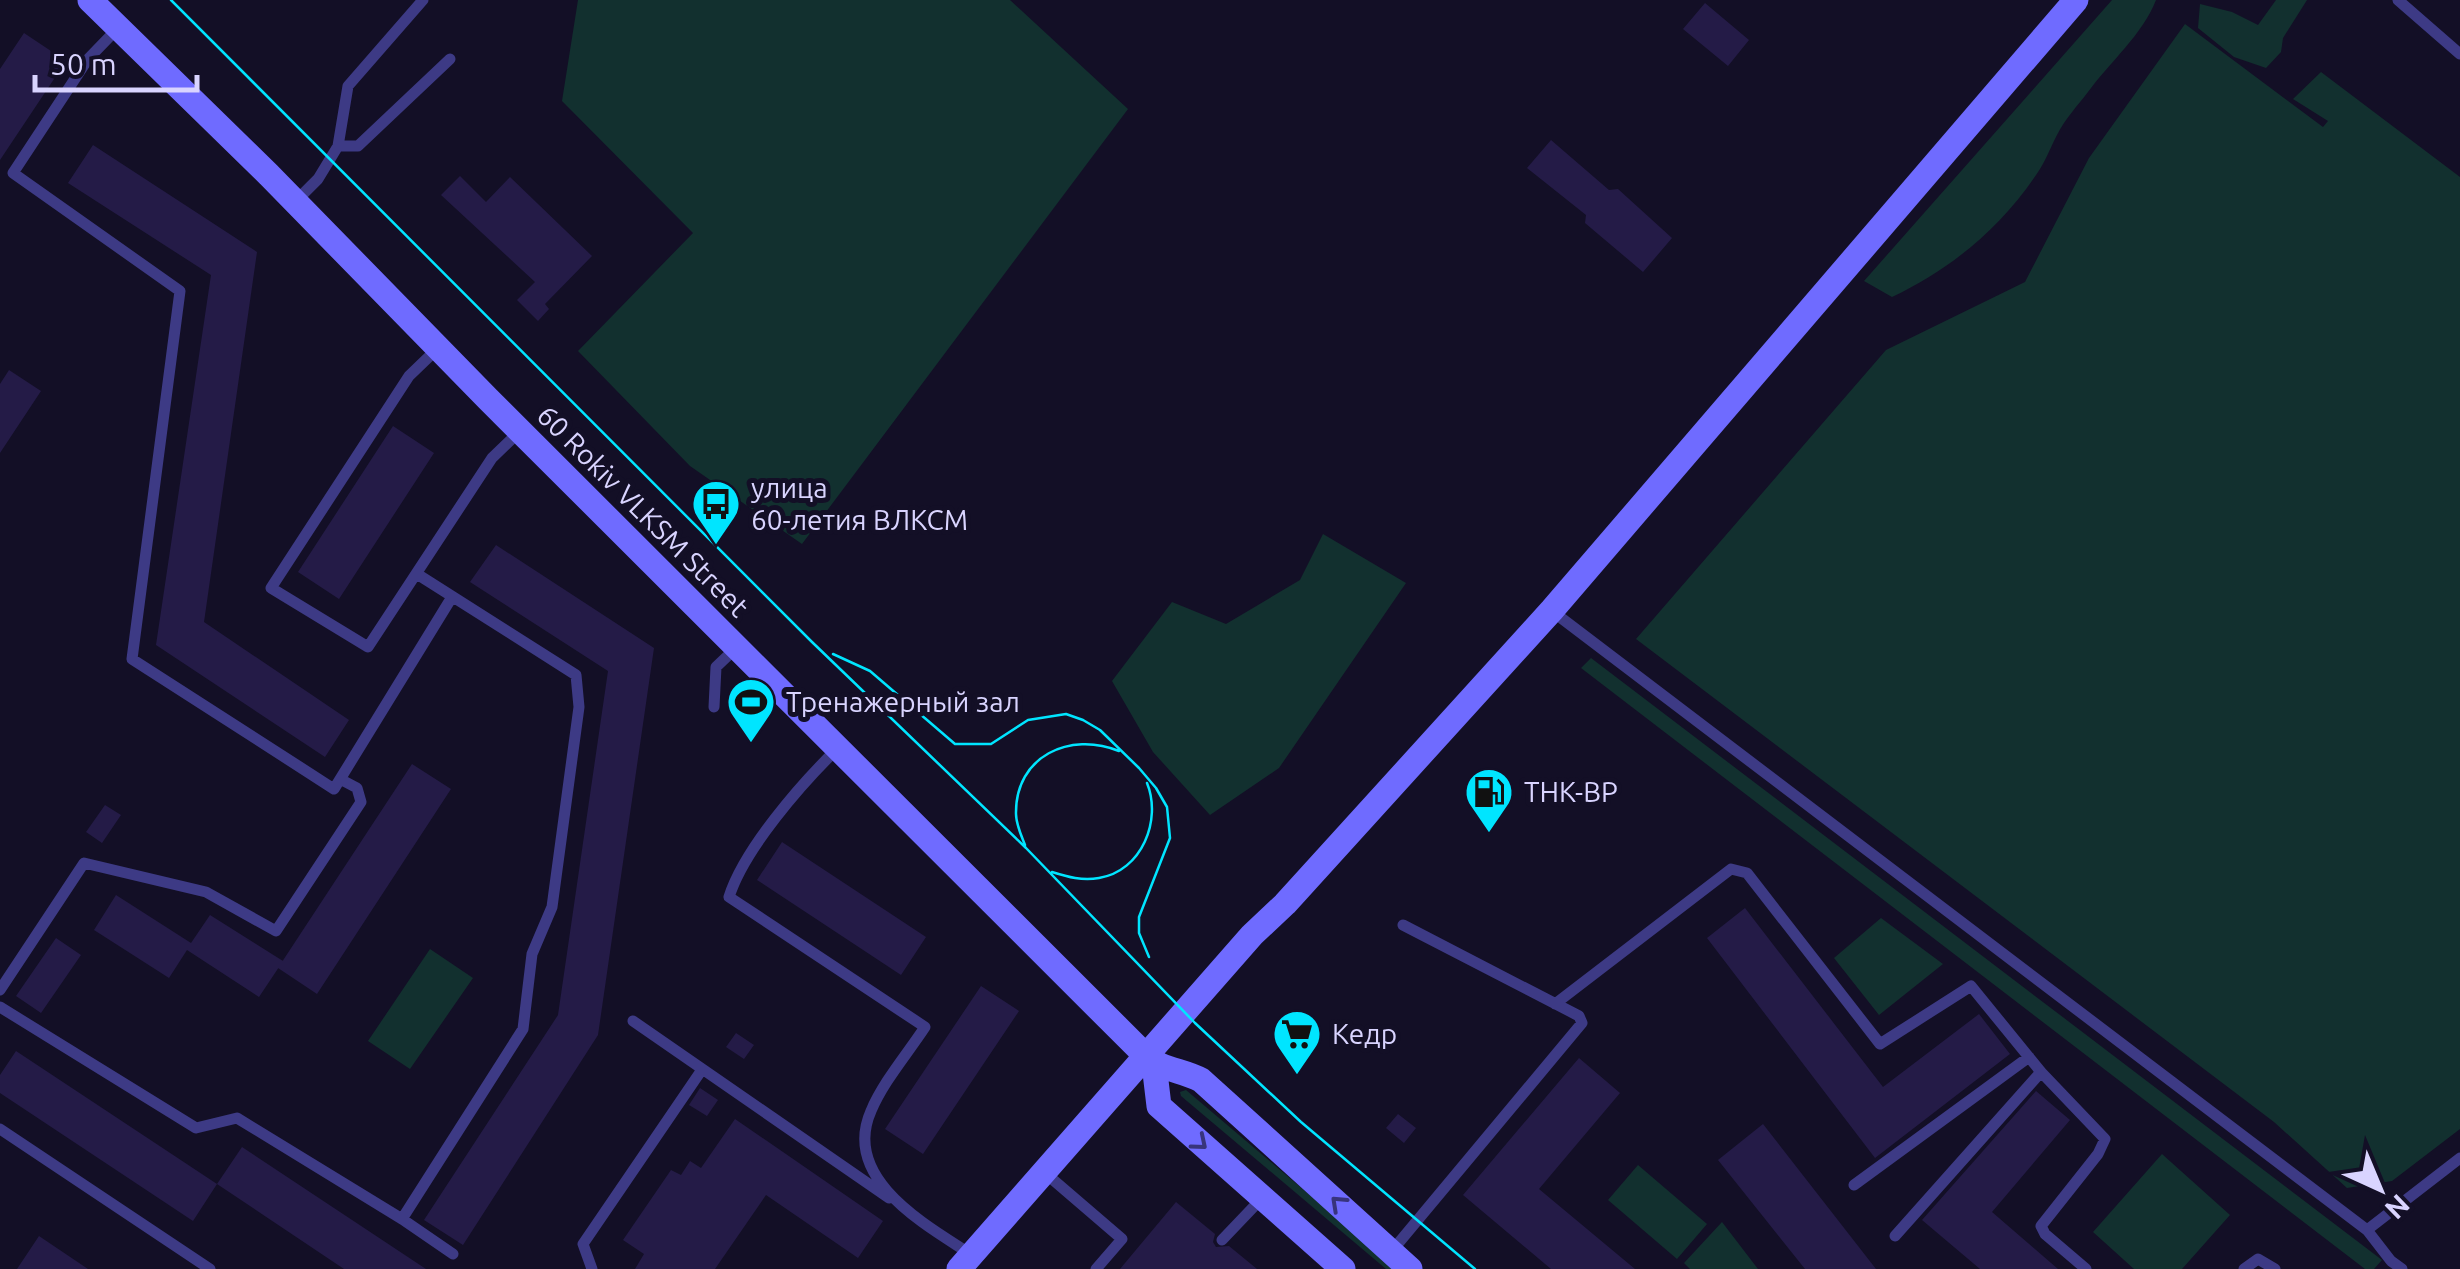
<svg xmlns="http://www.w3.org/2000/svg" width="2460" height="1269" viewBox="0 0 2460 1269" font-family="Ubuntu,sans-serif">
<rect width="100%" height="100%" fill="#130f26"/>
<path fill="#12302f" d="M578,0H1010L1128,109L802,544L690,466L578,351L693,233L562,101Z
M2112,0H2156C2143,34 2110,62 2088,92C2078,105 2065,119 2057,135C2051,146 2047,158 2040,169C2003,226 1953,268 1892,297L1864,281Z
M2276,0H2307L2283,38L2281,52L2266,68L2234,57L2198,28L2200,4L2232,12L2258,25Z
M2185,24L2323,127L2328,121L2293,99L2321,72L2460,177V1129L2392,1181L2347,1188L2274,1122L1636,639L1886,350L2025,282L2089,158Z
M1323,534L1406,583L1279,768L1210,815L1153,752L1112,681L1172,602L1226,624L1300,580Z
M1591,658L2382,1260L2374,1269H2365L1581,668Z
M1881,918L1943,964L1879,1015L1834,958Z
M430,949L473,978L410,1069L368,1041Z
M1186,1090L1397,1269H1386L1181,1096L1180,1092Z
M2162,1154L2230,1215L2182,1269H2134L2093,1232Z
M1638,1165L1707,1224L1677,1259L1608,1200Z
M1722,1222L1758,1269H1690L1684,1263Z"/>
<path fill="#241b47" d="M1705,3L1749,40L1728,66L1683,29Z
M24,33L66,61L0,160V69Z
M1551,140L1609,190L1618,189L1672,238L1643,272L1585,223L1586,215L1527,168Z
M93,145L257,252L204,622L349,720L325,757L156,645L211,275L68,183Z
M460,176L486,202L510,177L592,256L545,304L549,309L538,321L517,300L535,282L441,195Z
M9,370L41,391L0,453V384Z
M393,426L434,453L339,599L298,572Z
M496,545L654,648L598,1035L463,1245L424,1220L558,1015L608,671L470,582Z
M412,764L451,789L317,994L278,968Z
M105,805L121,815L102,843L86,832Z
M782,842L926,937L901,975L757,880Z
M116,895L191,943L210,915L283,961L259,997L187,950L169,978L94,930Z
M1745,908L1883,1087L1979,1014L2010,1054L1875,1158L1707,938Z
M56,938L81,955L41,1013L16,996Z
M981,986L1019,1011L923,1154L885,1129Z
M736,1033L754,1045L744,1059L726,1047Z
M16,1051L217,1184L193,1221L0,1093V1075Z
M1579,1058L1620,1093L1539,1189L1635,1269H1551L1463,1195Z
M700,1088L718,1100L707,1116L689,1105Z
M2036,1091L2070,1120L1992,1212L2058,1269H1980L1922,1220Z
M1398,1114L1416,1128L1404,1143L1386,1128Z
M735,1119L883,1221L858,1258L766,1195L715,1269H635L644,1254L623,1240L671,1170L681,1175L690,1161L701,1168Z
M1763,1124L1876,1269H1805L1718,1160Z
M242,1147L426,1269H344L217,1184Z
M1176,1202L1215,1234L1213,1242L1216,1247L1229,1246L1257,1269H1120Z
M39,1236L88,1269H17Z"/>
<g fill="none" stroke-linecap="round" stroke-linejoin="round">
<path stroke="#3d3a85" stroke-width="11" d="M2398,0L2460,54
M118,28L88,59L13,173L180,291L132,659L334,789L452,597
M338,146H358L450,59
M295,202L318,179L338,146L348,86L423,0
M437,349L409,376L271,588L368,647L492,458L520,431
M1552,611L2367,1230L2460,1158
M714,707L716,667L737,647
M838,748C802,783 744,849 729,897L925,1027C908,1053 883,1082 871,1111C841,1179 926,1225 972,1255
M0,990L84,863L206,892L276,931L361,802L357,788L340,779
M1555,1004L1731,869L1747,873L1880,1044L1971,986L2041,1072
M0,1007L196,1128L237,1118L402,1219L453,1254
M633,1021L889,1198
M0,1129L210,1269
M1044,1172L1122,1239L1096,1269
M1854,1185L2029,1057
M402,1219L523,1029L532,954L552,907L579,707L576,675L417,574
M2367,1230L2391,1261L2402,1269
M1895,1236L2041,1072L2105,1139L2098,1154L2041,1226L2045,1234L2086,1269
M1222,1240L1263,1197
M1391,1252L1582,1023L1579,1016L1403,925
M592,1269L583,1244L701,1071
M2244,1269L2258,1259L2275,1269"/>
<path stroke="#6f6bff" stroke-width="25" d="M90,0L269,175L488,399L1145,1055C1160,1070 1183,1070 1201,1080L1410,1269
M1154,1064L1159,1106L1343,1269
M959,1269L1252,935L1285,904L1552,610L2076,0"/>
<path stroke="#00e5ff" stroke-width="2.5" d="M171,0L812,642L1026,848L1195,1023L1301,1122L1475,1269
M833,654L870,671L955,744H991L1028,720L1066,714L1083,720L1100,730L1139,768L1156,788L1167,807L1170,838L1139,917V933L1149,957
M1025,845C1021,835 1016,824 1016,814C1015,756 1070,731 1119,751
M1052,872C1068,877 1082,881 1099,878C1142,871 1162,820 1147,783"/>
</g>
<defs><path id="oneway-chevron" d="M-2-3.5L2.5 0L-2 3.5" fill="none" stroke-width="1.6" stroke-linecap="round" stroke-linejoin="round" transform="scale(2.5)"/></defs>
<g stroke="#38347d">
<use href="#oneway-chevron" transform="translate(1200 1143) rotate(40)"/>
<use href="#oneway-chevron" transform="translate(1338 1203) rotate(-137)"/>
</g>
<defs>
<g id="bus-pin" transform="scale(2.5)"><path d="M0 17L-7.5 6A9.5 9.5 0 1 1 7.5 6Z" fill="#00e5ff" stroke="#130f26"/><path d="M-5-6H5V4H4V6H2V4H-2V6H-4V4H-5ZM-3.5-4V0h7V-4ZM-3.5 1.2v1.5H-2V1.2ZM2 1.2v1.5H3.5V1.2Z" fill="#111"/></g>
<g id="stadium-pin" transform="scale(2.5)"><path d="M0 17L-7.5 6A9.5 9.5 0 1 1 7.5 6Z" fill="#00e5ff" stroke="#130f26"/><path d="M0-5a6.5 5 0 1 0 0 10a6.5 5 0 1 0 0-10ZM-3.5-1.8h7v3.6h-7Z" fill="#111"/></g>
<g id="fuel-pin" transform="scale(2.5)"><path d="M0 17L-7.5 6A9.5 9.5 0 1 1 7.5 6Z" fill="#00e5ff" stroke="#130f26"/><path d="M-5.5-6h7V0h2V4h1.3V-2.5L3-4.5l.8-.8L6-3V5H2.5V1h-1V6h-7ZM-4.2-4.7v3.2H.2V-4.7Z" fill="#111"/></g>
<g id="supermarket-pin" transform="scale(2.5)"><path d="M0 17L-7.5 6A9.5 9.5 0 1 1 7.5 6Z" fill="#00e5ff" stroke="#130f26"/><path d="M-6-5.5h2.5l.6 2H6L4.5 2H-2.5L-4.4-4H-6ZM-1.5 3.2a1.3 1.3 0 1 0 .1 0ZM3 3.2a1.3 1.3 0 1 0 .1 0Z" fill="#111"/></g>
</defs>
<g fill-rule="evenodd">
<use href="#bus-pin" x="716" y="504"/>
<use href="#stadium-pin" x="751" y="702"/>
<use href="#fuel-pin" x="1489" y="792"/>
<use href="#supermarket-pin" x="1297" y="1034"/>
</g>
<g text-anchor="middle" stroke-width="10" stroke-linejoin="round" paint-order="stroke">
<g font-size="28" fill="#d9d4ff" stroke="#130f26" text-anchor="start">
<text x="751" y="498">улица<tspan x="751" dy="32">60-летия ВЛКСМ</tspan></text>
<text x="786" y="712">Тренажерный зал</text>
<text x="1524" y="802">ТНК-ВР</text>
<text x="1332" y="1044">Кедр</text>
</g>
<g font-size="28" fill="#d9d4ff" stroke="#130f26">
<text transform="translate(643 511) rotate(45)" y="10">60 Rokiv VLKSM Street</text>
</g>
</g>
<g transform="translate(2380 1189) rotate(136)" stroke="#130f26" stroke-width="8" paint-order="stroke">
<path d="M0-8L18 38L0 25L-18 38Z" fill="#d9d4ff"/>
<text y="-15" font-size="28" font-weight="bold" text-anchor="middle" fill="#d9d4ff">N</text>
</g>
<path d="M35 75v15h162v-15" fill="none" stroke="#d9d4ff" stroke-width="5"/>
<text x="50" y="75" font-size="30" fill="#d9d4ff" stroke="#130f26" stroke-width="8" paint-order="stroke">50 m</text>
</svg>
